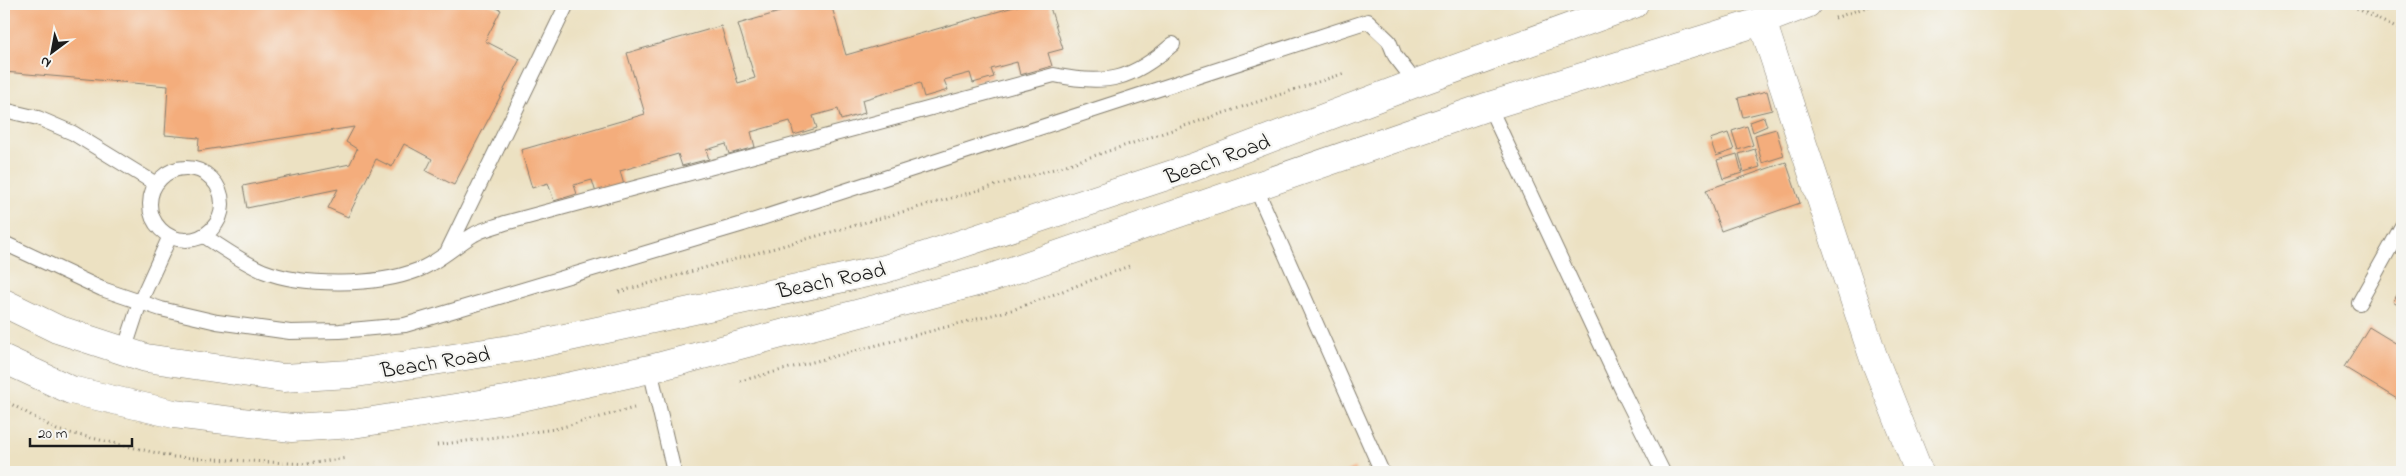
<svg xmlns="http://www.w3.org/2000/svg" width="2406" height="476" viewBox="0 0 2406 476" font-family="'Indie Flower',sans-serif">
<rect width="100%" height="100%" fill="#f6f6f2"/>
<filter id="ink" filterUnits="userSpaceOnUse"><feTurbulence type="fractalNoise" baseFrequency=".02" numOctaves="2"/><feDisplacementMap in="SourceGraphic" scale="10" xChannelSelector="R" yChannelSelector="G"/><feConvolveMatrix kernelMatrix="1 2 1 2 8 2 1 2 1" color-interpolation-filters="sRGB"/></filter>
<filter id="wash" filterUnits="userSpaceOnUse"><feTurbulence type="fractalNoise" baseFrequency=".0096" numOctaves="4" result="noise"/><feDisplacementMap in="SourceGraphic" scale="20" xChannelSelector="R" yChannelSelector="G"/><feGaussianBlur stdDeviation="1.12" result="paint"/><feColorMatrix in="noise" values="0 0 0 0 0 0 0 0 0 0 0 0 0 0 0 0 0 1.4 0 .05"/><feComposite in="paint" operator="in"/></filter>
<g filter="url(#wash)">
<rect width="100%" height="100%" fill="#ece1c2"/>
<g id="blocks">
<path fill="#f4ad7c" d="M4,4H488L501,10L485,41L520,59L454,185L426,171L432,159L404,144L392,167L376,159L348,217L328,208L338,189L247,208L243,186L350,164L357,149L346,142L354,127L198,151L199,138L165,135L168,86L4,72Z
M807,4H831L846,55L1024,4H1049L1063,49L1048,53L1052,66L1020,75L1017,62L991,69L994,77L973,83L970,73L944,80L948,90L924,97L920,83L862,100L865,113L841,120L838,109L813,116L817,128L794,135L790,121L751,132L755,147L729,154L726,144L706,150L709,159L682,166L678,154L620,171L624,185L596,193L592,180L574,185L577,194L554,201L548,183L532,188L521,150L645,114L627,53L721,26L738,83L755,78L738,24Z
M1767,91L1772,110L1743,117L1738,98Z
M1764,117L1767,126L1753,132L1750,122Z
M1747,126L1753,145L1738,150L1732,131Z
M1776,129L1784,156L1762,163L1755,135Z
M1728,133L1734,150L1716,156L1710,139Z
M1755,149L1760,167L1744,172L1739,154Z
M1737,154L1742,173L1723,179L1717,160Z
M1786,162L1800,203L1721,231L1706,190Z
M2402,286V308L2393,302Z
M2369,327L2402,347V402L2344,367Z
M1355,467L1357,472H1345Z"/>
</g>
</g>
<g filter="url(#ink)">
<use href="#blocks" fill-opacity="0" stroke="#847e6f" stroke-width="1"/>
<g fill="none" stroke-linecap="round" stroke-linejoin="round">
<g stroke="#847e6f" stroke-width="16">
<path id="lane" d="M1489,106L1625,396L1663,472
M4,110L38,118L73,133L156,184
M150 204a36 36 0 1 1 72 0a36 36 0 1 1-72 0Z
M1255,186L1382,472
M204,236C223,248 242,262 263,271C304,287 377,286 418,270C437,263 455,246 473,235C482,229 495,227 505,223L1054,75C1107,86 1132,80 1173,44
M4,243L102,289L161,309L217,322L290,332L340,331L405,325L743,224L1368,21L1389,41L1395,56L1416,83
M448,250L567,4
M2359,303L2402,226
M124,351L140,302L170,236
M650,369L674,472"/>
</g>
<g stroke="#847e6f" stroke-width="29">
<path id="street" d="M1762,21L1873,356L1919,472"/>
</g>
<g stroke="#847e6f" stroke-width="29">
<path id="primary" d="M4,303L57,329L146,358L283,378L350,374L523,347L885,269L1194,167L1416,83L1634,4
M4,359L71,390L174,414L292,428L353,424L512,399L650,369L988,279L1489,106L1762,21L1807,4"/>
</g>
<path stroke="#847e6f" stroke-width="3" stroke-dasharray="1 4" stroke-linecap="butt" d="M2348,4L2402,31
M1835,18L1875,4
M619,292L1054,169L1345,73
M740,381L1015,309L1129,266
M4,400L57,430L174,457L307,464L347,458
M437,445L555,429L634,408"/>
<use href="#lane" stroke="#fff" stroke-width="14"/>
<use href="#street" stroke="#fff" stroke-width="28"/>
<use href="#primary" stroke="#fff" stroke-width="28"/>
</g>
</g>
<g text-anchor="middle" stroke-width="4.5" stroke-linejoin="round" paint-order="stroke">
<g font-size="22" fill="#1c1c1c" stroke="#f6f6f2">
<text transform="translate(1217 158) rotate(-20)" y="8">Beach Road</text>
<text transform="translate(831 279) rotate(-12)" y="8">Beach Road</text>
<text transform="translate(435 361) rotate(-9)" y="8">Beach Road</text>
</g>
</g>
<rect width="2406" height="476" fill="none" stroke="#f6f6f2" stroke-width="20"/>
<g transform="translate(52 52) rotate(212)" stroke="#f6f6f2" stroke-width="4" paint-order="stroke">
<path d="M0-4L9 19L0 12L-9 19Z" fill="#1c1c1c"/>
<text y="-8" font-size="14" font-weight="bold" text-anchor="middle" fill="#1c1c1c">N</text>
</g>
<path d="M30 438v8h102v-8" fill="none" stroke="#1c1c1c" stroke-width="2.5"/>
<text x="38" y="438" font-size="15" fill="#1c1c1c" stroke="#f6f6f2" stroke-width="4" paint-order="stroke">20 m</text>
</svg>
